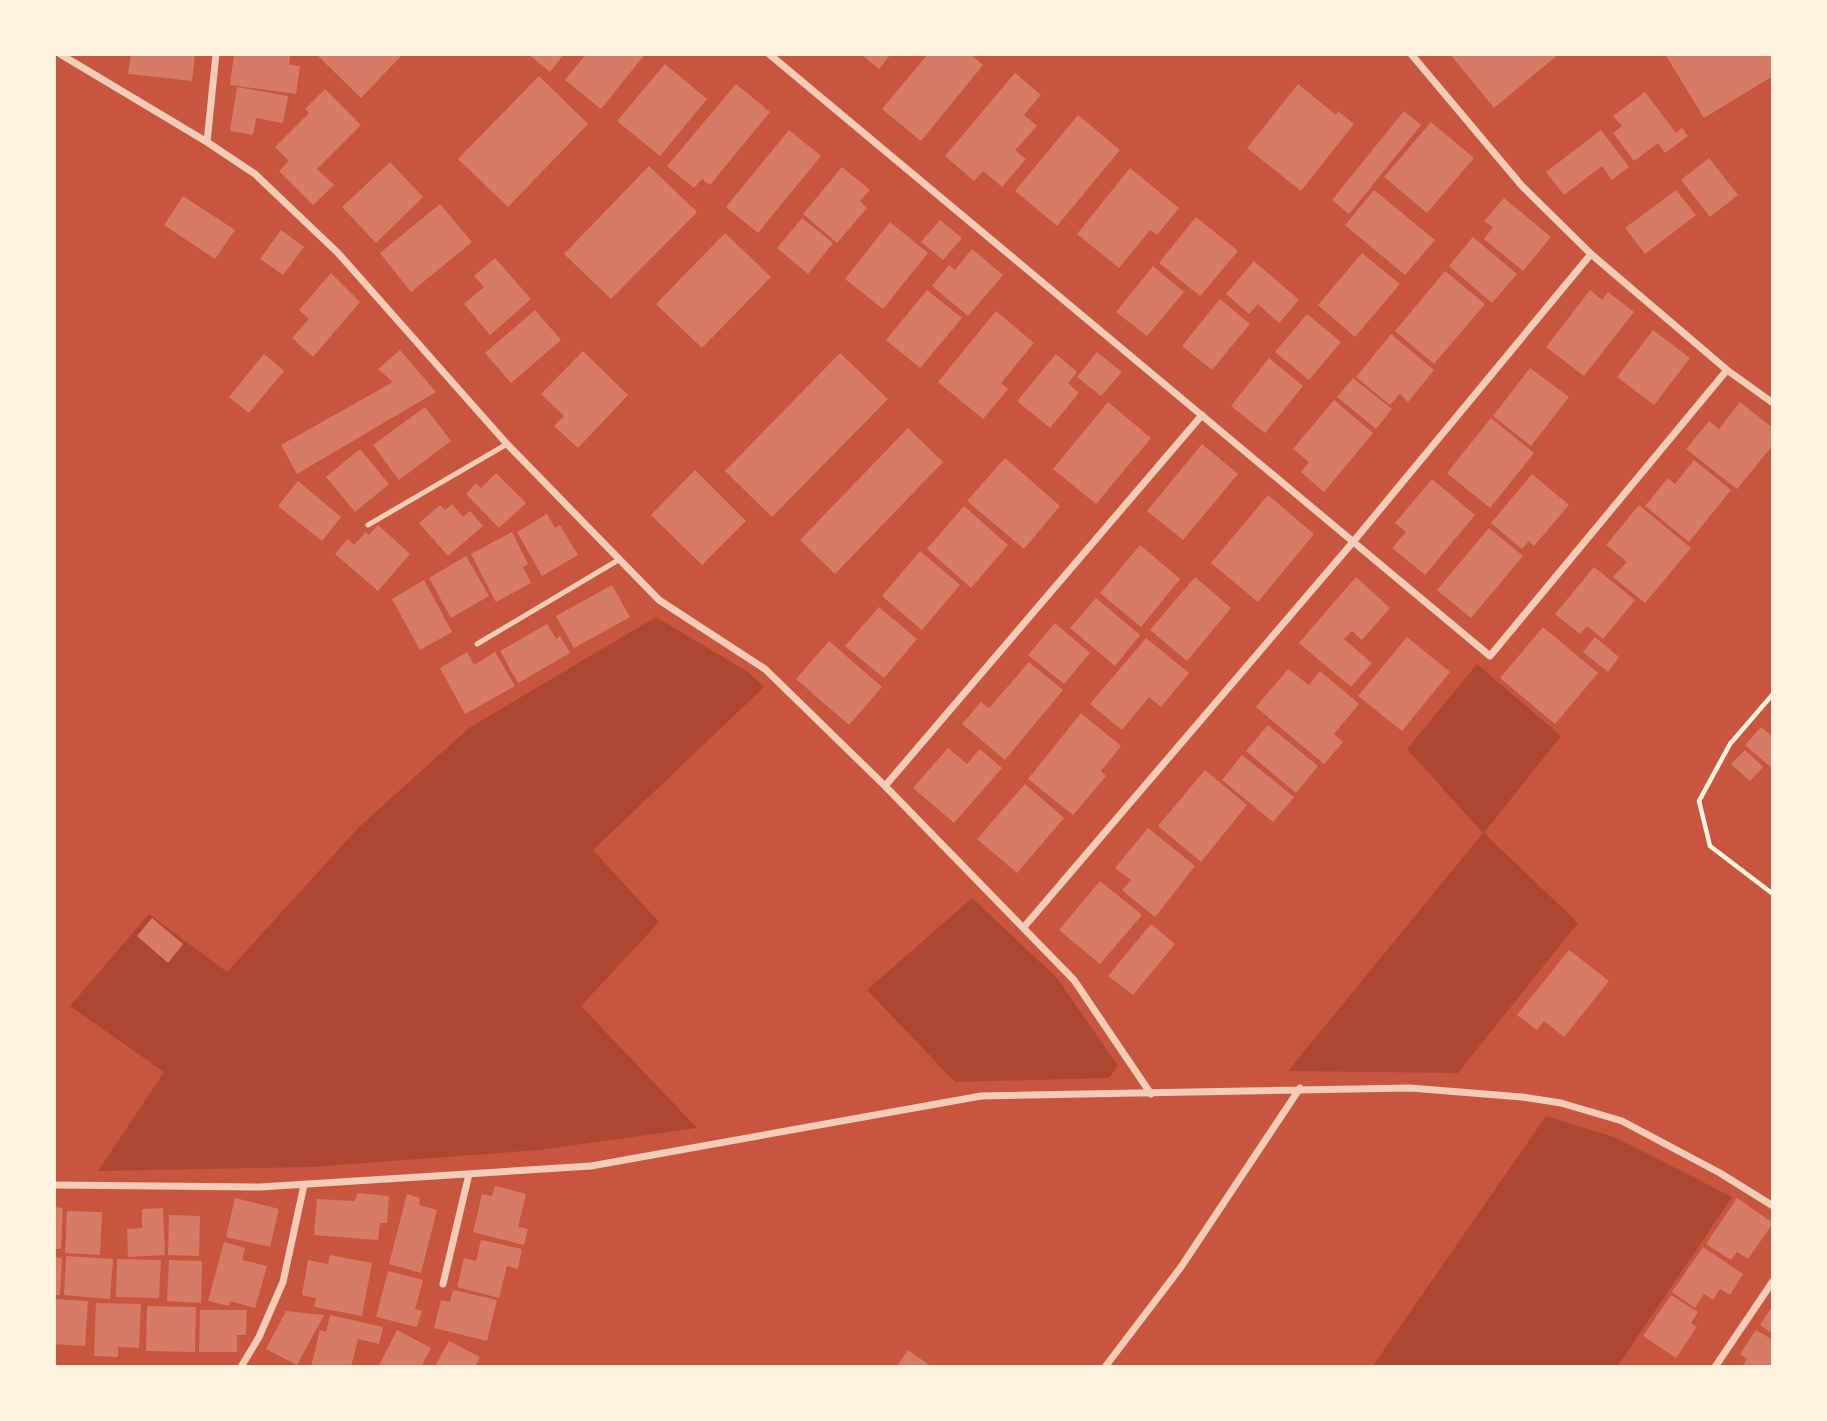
<svg xmlns="http://www.w3.org/2000/svg" width="1827" height="1421" viewBox="0 0 1827 1421" font-family="Literata,serif">
<rect width="100%" height="100%" fill="#c8553d"/>
<path fill="#ae4732" d="M656,617L748,672L764,687L593,850L659,922L581,1006L697,1128L539,1150L312,1167L98,1171L164,1072L70,1006L149,914L227,972L359,827L469,728Z
M1477,664L1561,736L1484,833L1578,923L1458,1073L1288,1071L1483,833L1407,749Z
M972,898L1057,978L1118,1066L1109,1078L955,1082L867,990Z
M1546,1116L1617,1138L1732,1197L1617,1367H1372Z"/>
<path fill="#d67c66" d="M131,54H195L192,81L128,74Z
M234,54H290L289,65L300,66L296,94L230,85Z
M316,54H403L361,98Z
M528,54H564L550,72Z
M586,54H645L601,109L565,80Z
M861,54H891L879,69Z
M928,54H970L983,65L921,141L882,109Z
M1450,54H1559L1494,108Z
M1665,54H1773V76L1704,118Z
M665,64L707,99L660,156L617,121Z
M1015,73L1041,95L1024,115L1037,126L1015,150L1026,159L1002,187L983,171L974,181L945,156Z
M539,76L588,124L508,207L458,159Z
M736,84L770,112L710,185L702,179L694,188L667,166Z
M1298,84L1336,115L1338,111L1354,124L1301,191L1247,148Z
M237,87L288,96L283,123L256,118L253,135L230,131Z
M325,89L361,125L317,169L334,185L313,205L279,171L289,161L275,147L309,113L305,109Z
M1645,92L1676,133L1682,128L1688,136L1665,153L1658,143L1634,161L1613,133L1622,126L1613,116Z
M1404,111L1421,125L1349,214L1332,200Z
M1078,115L1120,150L1057,226L1015,191Z
M1431,122L1474,158L1427,213L1384,177Z
M789,130L821,156L758,233L726,207Z
M1601,130L1629,167L1612,180L1602,166L1564,195L1546,172Z
M1709,158L1738,195L1710,217L1681,180Z
M390,162L423,197L376,243L342,207Z
M649,166L697,212L611,299L564,254Z
M842,167L870,190L860,201L867,208L837,243L803,214Z
M1130,168L1179,208L1157,235L1150,230L1119,268L1077,234Z
M1374,190L1435,240L1405,275L1345,225Z
M1676,190L1696,215L1645,254L1625,228Z
M183,196L235,230L215,259L164,225Z
M1504,198L1551,237L1523,271L1484,239L1493,227L1484,221Z
M440,204L472,242L411,292L380,253Z
M1196,217L1238,251L1200,296L1159,263Z
M802,218L833,243L808,274L777,248Z
M940,220L962,238L943,260L921,242Z
M890,222L928,253L883,309L845,279Z
M281,230L304,247L283,275L260,259Z
M725,233L771,277L702,348L656,304Z
M1473,237L1517,274L1492,303L1449,266Z
M972,249L1003,275L968,316L932,286L949,265L955,270Z
M1362,253L1400,284L1355,337L1318,305Z
M495,258L531,299L490,335L464,304L484,287L474,276Z
M1254,261L1299,300L1279,323L1258,304L1249,314L1226,294Z
M1153,266L1184,292L1147,336L1116,312Z
M1445,271L1485,304L1434,364L1395,331Z
M331,273L360,302L313,357L292,338L309,319L299,310Z
M927,290L962,318L920,368L886,340Z
M1590,290L1602,300L1608,292L1634,312L1584,376L1546,347Z
M1220,299L1250,324L1212,370L1182,346Z
M535,310L561,340L511,383L485,353Z
M996,311L1034,343L1001,383L1008,389L983,419L938,382Z
M1307,314L1341,342L1309,380L1275,352Z
M1653,330L1690,358L1654,405L1617,377Z
M1391,334L1434,370L1408,402L1400,394L1390,405L1356,377Z
M400,350L436,392L297,474L281,445L393,382L378,369Z
M583,351L628,395L578,448L554,426L564,416L541,394Z
M1097,352L1122,372L1101,396L1077,377Z
M840,353L888,399L772,517L725,471Z
M264,354L284,371L249,413L229,397Z
M1056,354L1077,372L1068,383L1079,393L1050,428L1017,401Z
M1269,358L1303,386L1265,433L1231,406Z
M1530,368L1569,397L1531,446L1493,416Z
M1353,378L1392,409L1376,429L1337,397Z
M1334,400L1373,433L1324,492L1301,472L1309,462L1293,449Z
M1108,402L1151,438L1096,504L1053,469Z
M1740,402L1773,428V445L1737,489L1686,449L1709,421L1719,429Z
M425,407L451,441L399,480L373,445Z
M1491,418L1534,453L1490,508L1447,473Z
M908,428L943,462L835,574L800,540Z
M1202,444L1238,474L1183,540L1147,511Z
M360,449L389,484L355,512L326,477Z
M1005,458L1060,506L1024,549L967,501Z
M1694,460L1731,490L1689,542L1645,506L1668,478L1675,484Z
M695,470L746,521L702,565L651,515Z
M496,473L526,503L499,528L466,494L476,483L481,488Z
M1532,474L1569,505L1534,546L1529,541L1522,549L1491,523Z
M1432,479L1475,515L1425,575L1392,548L1406,532L1395,523Z
M298,481L341,517L322,541L278,506Z
M1268,495L1314,534L1258,602L1211,563Z
M452,504L463,517L470,511L483,526L448,556L419,523L440,505L445,510Z
M1639,505L1691,548L1645,603L1613,577L1627,562L1606,545Z
M964,506L1008,545L971,588L927,549Z
M547,514L555,528L560,525L578,555L542,576L517,532Z
M378,525L410,554L378,591L335,554L348,539L354,545L366,532L369,535Z
M1489,528L1523,556L1471,618L1437,590Z
M512,532L528,564L523,567L531,583L496,602L471,554Z
M1140,545L1180,579L1141,627L1100,593Z
M920,551L960,585L922,630L882,596Z
M466,556L489,596L451,618L429,578Z
M1594,567L1635,600L1603,639L1587,626L1580,634L1555,614Z
M1195,577L1231,608L1187,661L1150,630Z
M1356,577L1390,608L1362,640L1352,631L1344,639L1372,663L1351,687L1299,643Z
M424,580L452,632L420,650L392,599Z
M612,585L630,617L574,648L556,616Z
M1096,598L1140,635L1115,666L1070,628Z
M879,607L917,639L884,678L845,646Z
M1055,623L1090,653L1064,684L1028,655Z
M547,624L556,639L560,636L570,653L518,683L500,651Z
M1543,627L1598,673L1555,724L1500,678Z
M1407,637L1450,672L1402,731L1358,696Z
M1595,637L1619,657L1608,672L1583,652Z
M1146,638L1189,673L1161,707L1149,697L1122,730L1090,704Z
M829,641L882,687L849,725L796,679Z
M467,652L474,665L495,652L515,686L465,714L440,668Z
M1029,662L1063,690L1005,760L962,724L981,702L989,708Z
M1288,669L1309,685L1320,671L1359,704L1334,734L1343,742L1324,764L1256,707Z
M1081,713L1121,746L1101,771L1106,776L1073,815L1028,779Z
M1268,725L1318,766L1296,793L1246,751Z
M1761,727L1773,737V769L1745,745Z
M948,748L967,764L980,749L1002,768L954,823L913,788Z
M1745,750L1763,767L1750,781L1731,764Z
M1242,755L1294,797L1273,822L1222,780Z
M1205,770L1247,805L1201,862L1158,826Z
M1025,784L1064,818L1017,873L977,839Z
M1148,828L1195,866L1155,917L1122,890L1131,880L1115,868Z
M1100,881L1142,915L1100,964L1059,930Z
M152,918L183,944L168,963L137,936Z
M1151,924L1175,944L1133,995L1108,976Z
M1569,950L1609,981L1564,1037L1544,1021L1537,1030L1517,1015Z
M495,1186L526,1194L518,1227L528,1229L524,1245L473,1232L482,1194L492,1196Z
M358,1193L389,1196L387,1223H380L378,1240L314,1235L317,1199L354,1201Z
M407,1194L420,1198L419,1205L437,1210L421,1273L389,1264Z
M235,1198L279,1209L270,1247L226,1237Z
M1737,1198L1773,1223L1748,1259L1737,1252L1731,1260L1706,1244Z
M54,1207L63,1208L61,1249H54Z
M163,1208L165,1255L128,1257L127,1229L142,1228V1209Z
M67,1211L102,1212L100,1255L65,1253Z
M169,1215L200,1216L199,1256L168,1255Z
M481,1240L522,1249L518,1269L507,1266L499,1298L457,1287L464,1258L476,1261Z
M224,1242L245,1248L242,1260L267,1266L255,1308L230,1301L229,1306L208,1301Z
M1703,1247L1743,1274L1730,1295L1720,1289L1713,1300L1704,1294L1695,1308L1672,1292Z
M330,1255L372,1263L362,1316L314,1307L316,1298L302,1295L308,1260L328,1264Z
M66,1256L113,1259L110,1299L64,1295Z
M54,1257L62,1258L60,1295H54Z
M117,1259L161,1260L159,1298L116,1297Z
M169,1260L202,1261L201,1303L167,1301Z
M388,1271L423,1280L415,1309L422,1311L417,1327L376,1317Z
M453,1290L497,1300L487,1341L434,1328L441,1300L450,1302Z
M1671,1295L1698,1312L1691,1323L1697,1327L1676,1358L1643,1336Z
M54,1299L88,1301L85,1346L54,1344Z
M96,1303L141,1304L139,1348L118,1347V1357L94,1356Z
M1773,1305V1334L1760,1325Z
M147,1306L196,1307L195,1352L146,1351Z
M200,1310H247L246,1335H237V1352H199Z
M286,1311L324,1315L297,1365L266,1349Z
M330,1315L383,1327L379,1344L358,1339L351,1367H311L320,1330L326,1332Z
M397,1330L431,1348L421,1367H378Z
M1756,1330L1773,1340V1367H1742L1747,1359L1740,1354Z
M449,1341L480,1357L475,1367L435,1366Z
M908,1350L932,1367H896Z"/>
<g fill="none" stroke-linecap="round" stroke-linejoin="round">
<path stroke="#fff3e0" stroke-width="4.5" d="M1773,694L1730,744L1699,801L1710,846L1773,894"/>
<path stroke="#f1ccb7" stroke-width="5" d="M368,525L507,444
M477,644L620,559"/>
<path stroke="#f1ccb7" stroke-width="7" d="M60,54L207,142
M216,54L207,142L255,174L338,253L507,444L659,600L765,669L885,786L1074,980L1151,1094
M769,54L1490,656L1727,370
M1411,54L1522,186L1591,254L1727,370L1773,403
M885,786L1202,415
M1024,927L1353,542L1591,254
M54,1185L260,1187L591,1166L981,1096L1410,1088L1522,1097L1561,1103L1622,1121L1720,1173L1773,1206
M443,1284L469,1174
M241,1367L259,1337L283,1282L304,1185
M1105,1367L1181,1267L1300,1088
M1715,1367L1773,1281"/>
</g>
<rect width="1827" height="1421" fill="none" stroke="#fff3e0" stroke-width="112"/>
</svg>
